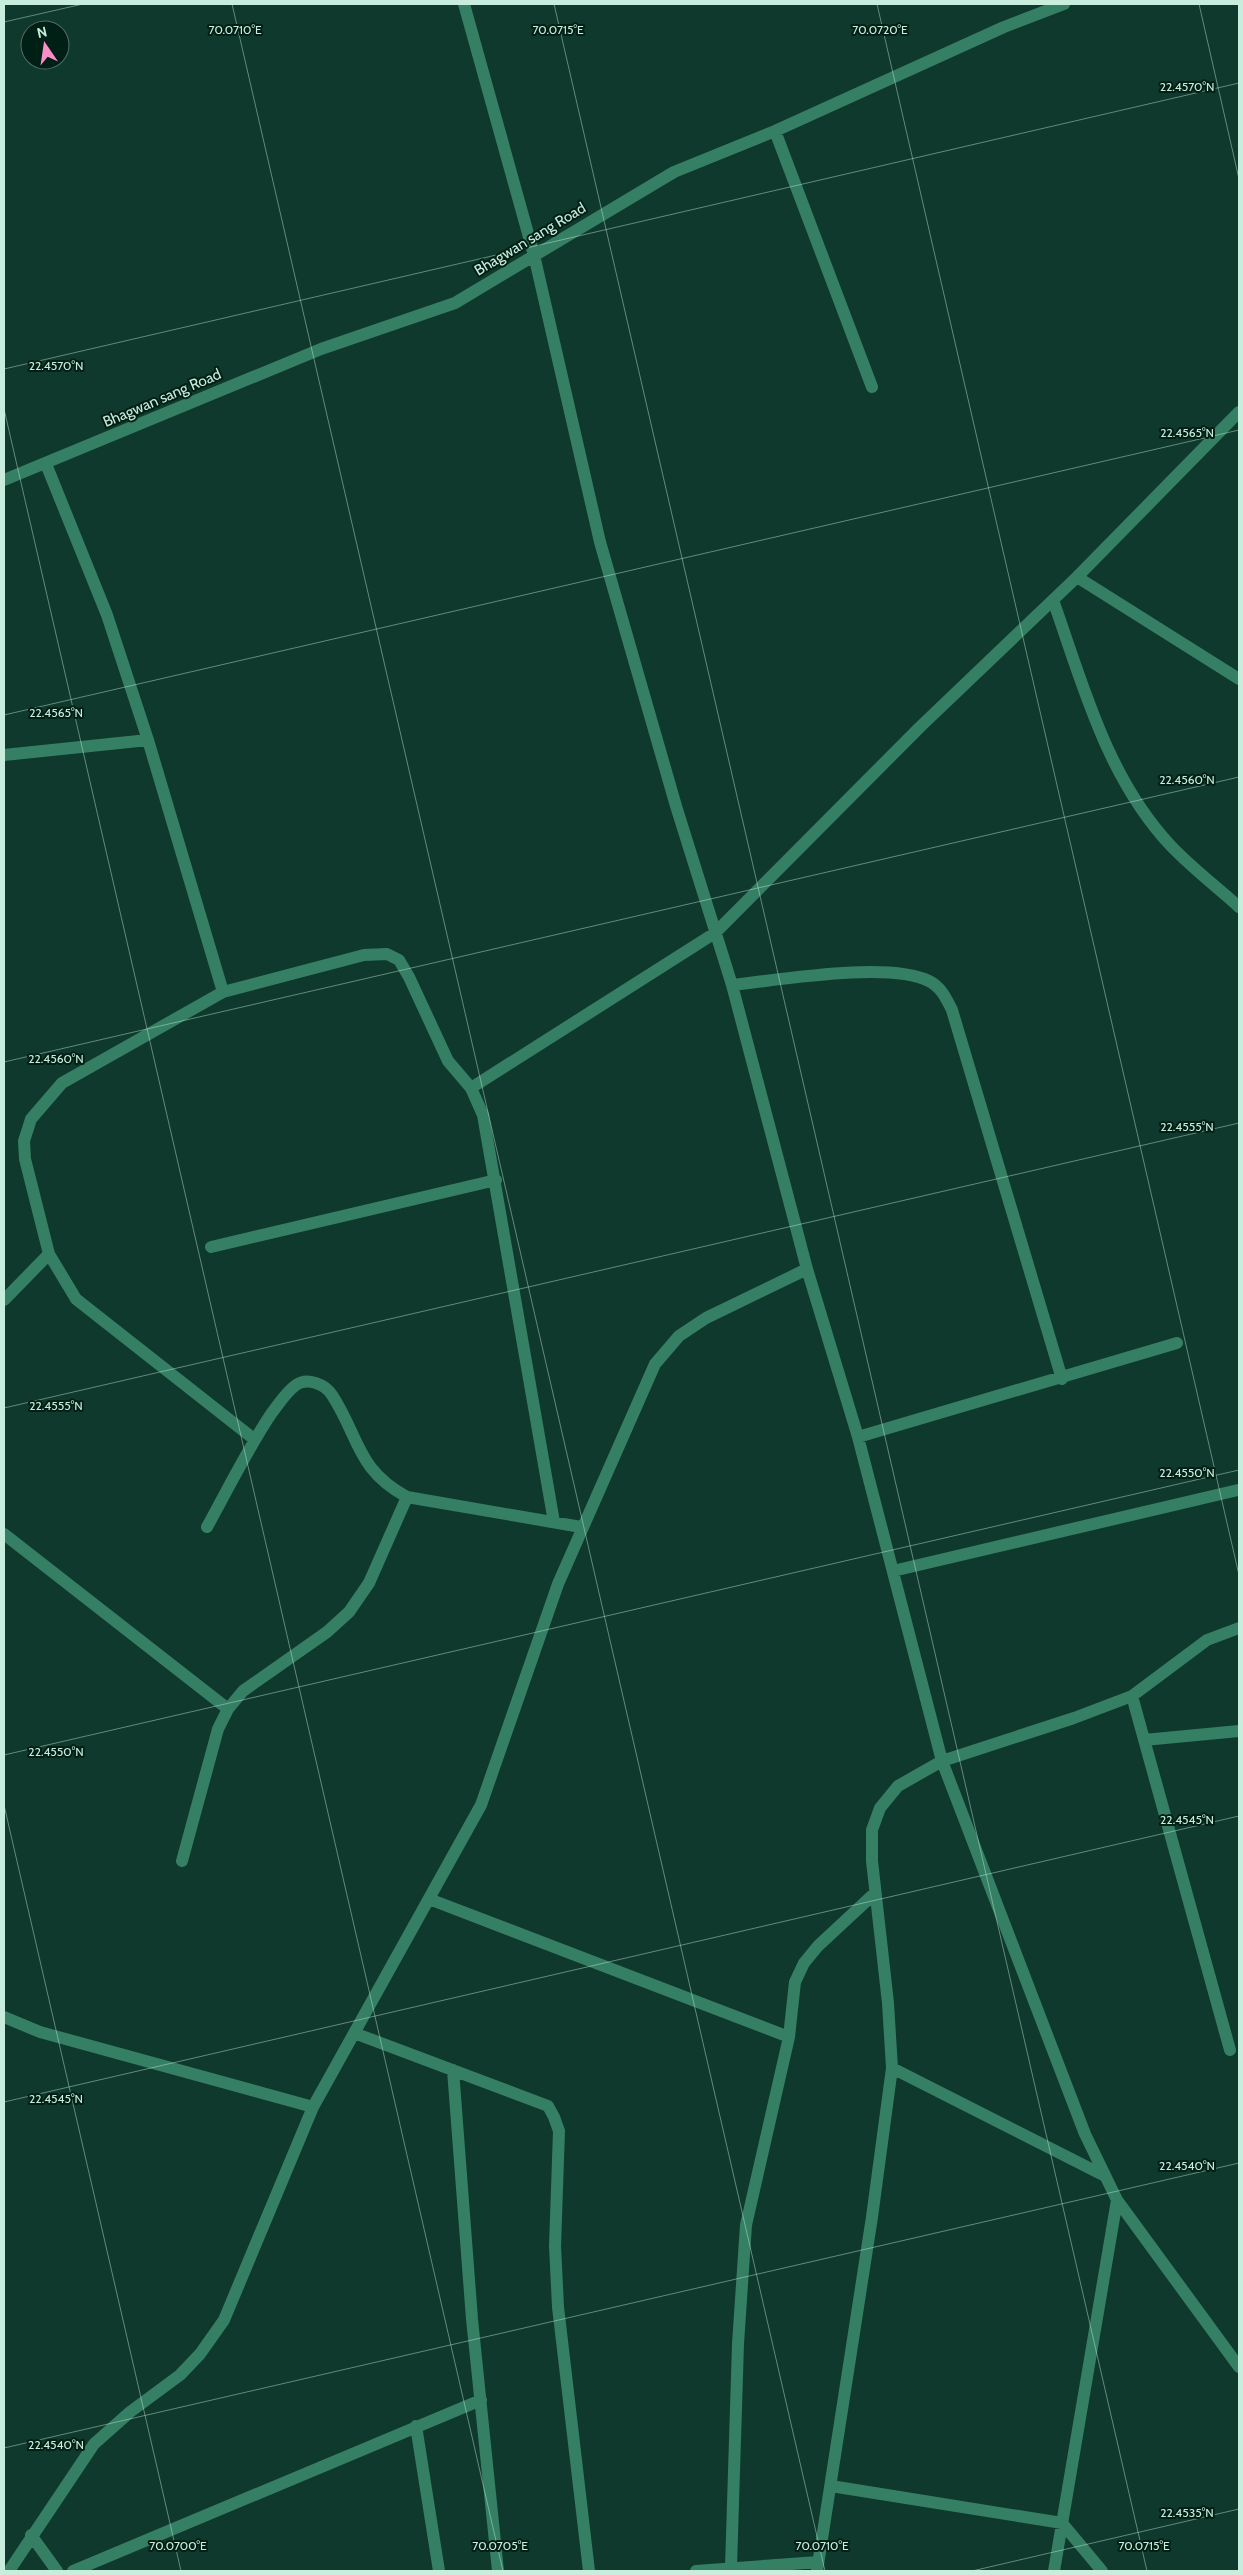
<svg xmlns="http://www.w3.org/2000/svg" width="1243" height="2575" viewBox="0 0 1243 2575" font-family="Cabin,sans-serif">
<rect width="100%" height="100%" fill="#0f392c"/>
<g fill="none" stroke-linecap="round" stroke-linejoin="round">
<path stroke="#357f65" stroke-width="12" d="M464,4L534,255L600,542L676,806L732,985L807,1269L858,1437L942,1761L1085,2134L1117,2200L1239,2367
M775,131L872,387
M46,464L107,615L148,740L223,992
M4,480L321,349L455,303L674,172L775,131L1004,27L1064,4
M1077,577L1239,679
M1053,600C1083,685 1107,778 1171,846C1192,868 1217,887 1239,907
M4,755L148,740
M732,985C779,980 888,961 929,981C941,987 946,998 952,1010L1062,1379
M471,1088L715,933L920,727L1077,577L1239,412
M211,1247L496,1180
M4,1300L49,1254
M858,1437L1177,1343
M254,1439L76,1299L49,1254L25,1159L24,1141L31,1119L62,1083L223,992L364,955L387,954L399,960L409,977L448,1061L471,1088L483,1115L554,1522
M207,1527C228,1489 247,1450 271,1414C279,1404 285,1393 296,1385C307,1377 325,1384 332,1395C360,1438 356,1469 407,1497L581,1527
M4,1534L228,1709
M893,1571L1238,1490
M1132,1696L1230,2050
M1144,1740L1239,1731
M182,1861L218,1729L228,1709L243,1691L327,1632L349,1612L369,1583L407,1497
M429,1899L789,2037
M4,2017L40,2032L313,2107
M354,2033L548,2106L554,2117L559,2131L555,2246L558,2307L589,2571
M892,2068L1103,2175
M453,2070L472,2319L498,2571
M416,2426L439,2571
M831,2486L1062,2523L1102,2571
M31,2535L57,2571
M731,2567L738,2344L746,2225L789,2037L795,1982L804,1963L818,1946L875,1893
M9,2571L94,2444L130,2412L180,2375L200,2354L224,2320L313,2107L481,1805L558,1584L655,1364L679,1336L706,1318L807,1269
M73,2571L481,2400
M696,2571L818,2562
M817,2571L872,2217L892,2068L888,2003L872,1861V1830L880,1808L898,1786L942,1761L1074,1718L1132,1696L1207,1640L1239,1628
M1054,2571L1117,2200"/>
</g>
<path fill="none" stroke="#c8eddd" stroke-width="1" stroke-opacity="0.45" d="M232,4L825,2571M554,4L1147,2571M877,4L1239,1575M1199,4L1239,179M4,22L83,4M4,369L1239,83M4,409L503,2571M4,715L1239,430M4,1062L1239,777M4,1408L1239,1123M4,1755L1239,1470M4,1805L181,2571M4,2102L1239,1816M4,2448L1239,2163M972,2571L1239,2509"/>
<g text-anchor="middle" stroke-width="4" stroke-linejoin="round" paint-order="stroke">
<g font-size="15" fill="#c8eddd" stroke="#001f15">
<text transform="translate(530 239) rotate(-31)" y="5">Bhagwan sang Road</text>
<text transform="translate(162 398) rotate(-23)" y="5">Bhagwan sang Road</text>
</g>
</g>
<g font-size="12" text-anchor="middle" fill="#c8eddd" stroke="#001f15" stroke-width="4" stroke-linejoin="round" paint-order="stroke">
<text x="235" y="34">70.0710°E</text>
<text x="558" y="34">70.0715°E</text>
<text x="880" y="34">70.0720°E</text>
<text x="1187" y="91">22.4570°N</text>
<text x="56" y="370">22.4570°N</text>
<text x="1187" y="437">22.4565°N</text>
<text x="56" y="717">22.4565°N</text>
<text x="1187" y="784">22.4560°N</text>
<text x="56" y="1063">22.4560°N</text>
<text x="1187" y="1131">22.4555°N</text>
<text x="56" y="1410">22.4555°N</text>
<text x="1187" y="1477">22.4550°N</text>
<text x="56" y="1756">22.4550°N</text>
<text x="1187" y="1824">22.4545°N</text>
<text x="56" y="2103">22.4545°N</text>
<text x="1187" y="2170">22.4540°N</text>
<text x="56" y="2449">22.4540°N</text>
<text x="1187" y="2517">22.4535°N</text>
<text x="178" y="2550">70.0700°E</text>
<text x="500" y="2550">70.0705°E</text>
<text x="822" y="2550">70.0710°E</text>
<text x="1144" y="2550">70.0715°E</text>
</g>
<rect width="1243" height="2575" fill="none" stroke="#c8eddd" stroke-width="10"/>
<g transform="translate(45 45) rotate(347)"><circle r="24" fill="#001f15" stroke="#507165"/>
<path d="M0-4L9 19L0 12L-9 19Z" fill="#fa8fc8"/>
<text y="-8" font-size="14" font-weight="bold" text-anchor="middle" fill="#c8eddd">N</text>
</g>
</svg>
